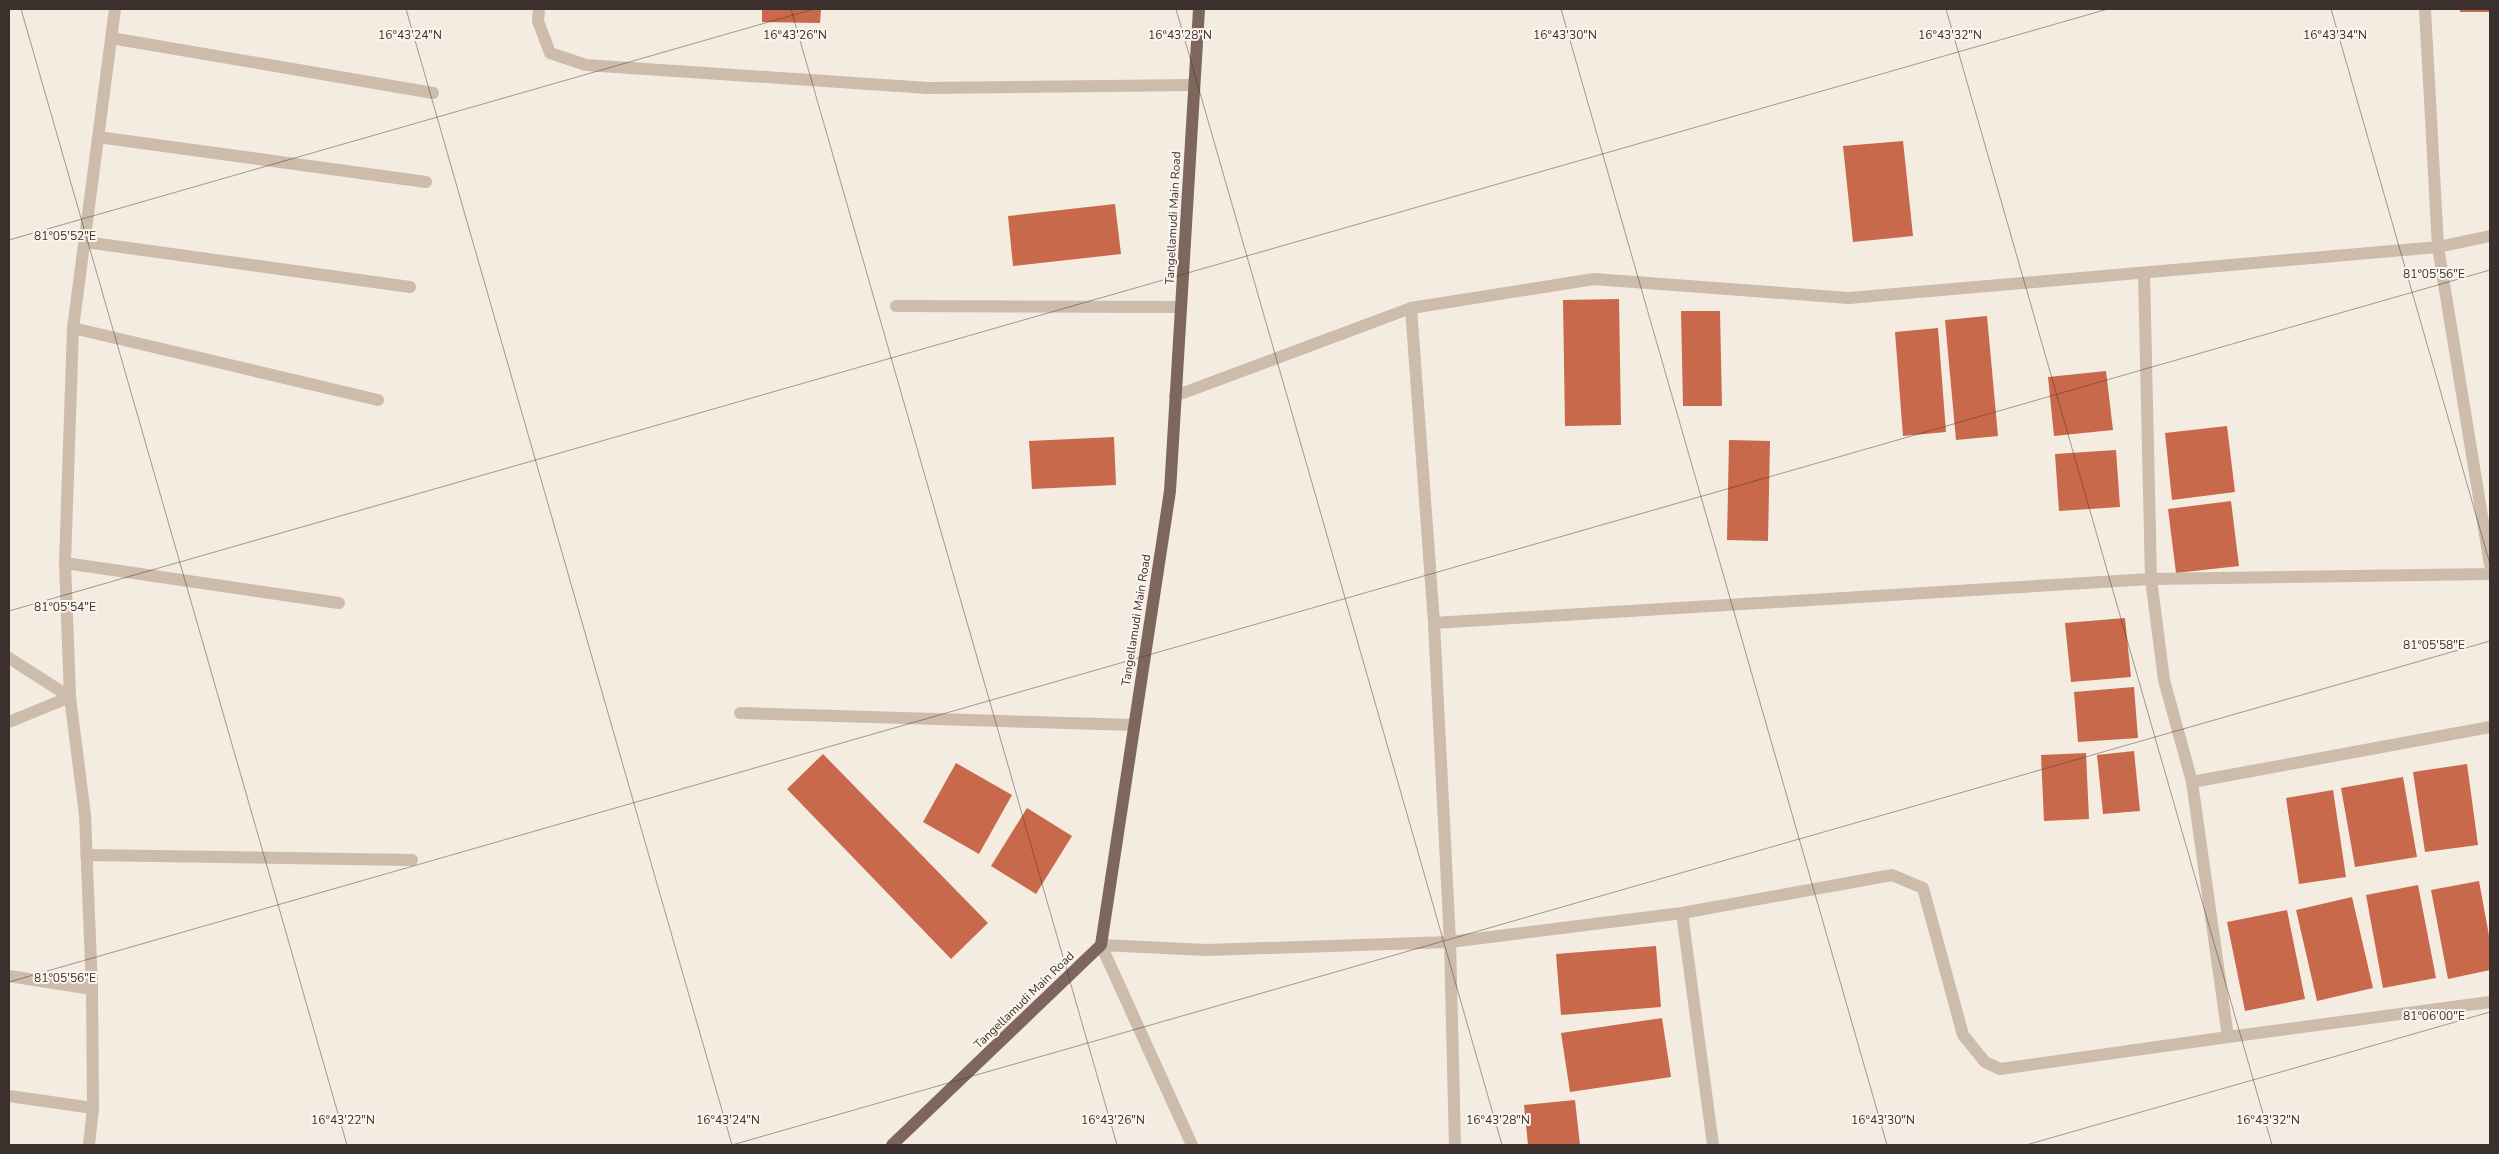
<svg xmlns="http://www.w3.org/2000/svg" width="2499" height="1154" viewBox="0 0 2499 1154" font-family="'Nunito Sans',sans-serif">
<rect width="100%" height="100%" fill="#f4ebe1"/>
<path fill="#c8694b" d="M762,9H821L820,23L762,22Z
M2460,9H2490V12H2460Z
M1903,141L1913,236L1853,242L1843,146Z
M1115,204L1121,254L1013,266L1008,216Z
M1619,299L1621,425L1565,426L1563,300Z
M1681,311H1720L1722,406H1683Z
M1987,316L1998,436L1956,440L1945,320Z
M1938,328L1946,432L1903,436L1895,332Z
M2106,371L2113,430L2054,436L2048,377Z
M2227,426L2235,492L2172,500L2165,433Z
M1114,437L1116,485L1032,489L1029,441Z
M1729,440L1770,441L1768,541L1727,540Z
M2116,450L2120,507L2059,511L2055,454Z
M2231,501L2239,566L2176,573L2168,509Z
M2125,618L2131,677L2071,682L2065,623Z
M2134,687L2138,738L2078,742L2074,692Z
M2134,751L2140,811L2103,814L2097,755Z
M2086,753L2089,819L2044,821L2041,755Z
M823,754L988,923L951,959L787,789Z
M956,763L1012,795L979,854L923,822Z
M2467,764L2478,845L2425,852L2413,772Z
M2403,777L2417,857L2355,867L2341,788Z
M2333,790L2346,877L2299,884L2286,798Z
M1027,808L1072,836L1036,894L991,866Z
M2479,881L2490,941V970L2448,979L2431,890Z
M2418,885L2436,978L2383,988L2366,895Z
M2352,897L2373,988L2317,1001L2296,910Z
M2287,910L2305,999L2245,1011L2227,922Z
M1656,946L1661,1007L1561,1015L1556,954Z
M1662,1018L1671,1077L1570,1092L1561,1033Z
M1575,1100L1580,1145H1528L1524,1105Z"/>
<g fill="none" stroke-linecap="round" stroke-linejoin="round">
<path stroke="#cdbbac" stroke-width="12" d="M539,9L538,21L550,53L586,65L928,88L1194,85
M2425,9L2438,247L2490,565
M111,38L433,93
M98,137L426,182
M85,242L410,287
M2144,273L2151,579L2164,680L2192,782
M896,306L1181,307
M1411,308L1434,623L1450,942L1682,913L1892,875L1923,888L1963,1035L1985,1062L2000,1069L2228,1037L2192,782L2490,727
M73,328L378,400
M1175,396L1411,308L1594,279L1849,298L2438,247L2490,236
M65,563L339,603
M1434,623L2151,579L2490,574
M9,658L70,697
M740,713L1134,725
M9,722L70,697
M86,855L412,860
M1682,913L1713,1145
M9,976L92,989
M2228,1037L2490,1002
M9,1096L93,1108
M89,1145L93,1108L92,989L85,815L70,697L65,563L73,328L115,9
M1192,1145L1101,945L1207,950L1450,942L1455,1145"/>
<path stroke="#7d675c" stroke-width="12" d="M892,1145L1101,945L1170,491L1199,9"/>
</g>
<path fill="none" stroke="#3b302b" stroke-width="1" stroke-opacity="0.45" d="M21,9L347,1145M406,9L732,1145M791,9L1117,1145M1176,9L1502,1145M1561,9L1887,1145M1946,9L2272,1145M2331,9L2490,564M9,240L814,9M9,611L2108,9M9,982L2490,270M732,1145L2490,641M2026,1145L2490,1012"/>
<g text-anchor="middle" stroke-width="4" stroke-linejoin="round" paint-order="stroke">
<g font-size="12" fill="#3b302b" stroke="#fbf5ee">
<text transform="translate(1173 218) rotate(-87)" y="4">Tangellamudi Main Road</text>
<text transform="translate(1136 620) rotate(-81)" y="4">Tangellamudi Main Road</text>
<text transform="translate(1024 1000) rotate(-44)" y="4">Tangellamudi Main Road</text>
</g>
</g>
<g font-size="12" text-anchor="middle" fill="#3b302b" stroke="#fbf5ee" stroke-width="4" stroke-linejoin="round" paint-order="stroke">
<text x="410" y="39">16°43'24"N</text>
<text x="795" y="39">16°43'26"N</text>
<text x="1180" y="39">16°43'28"N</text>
<text x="1565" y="39">16°43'30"N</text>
<text x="1950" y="39">16°43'32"N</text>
<text x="2335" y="39">16°43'34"N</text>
<text x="65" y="240">81°05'52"E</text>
<text x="2434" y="278">81°05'56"E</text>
<text x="65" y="611">81°05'54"E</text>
<text x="2434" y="649">81°05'58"E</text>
<text x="65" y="982">81°05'56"E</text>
<text x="2434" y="1020">81°06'00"E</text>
<text x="343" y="1124">16°43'22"N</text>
<text x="728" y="1124">16°43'24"N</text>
<text x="1113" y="1124">16°43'26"N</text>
<text x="1498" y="1124">16°43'28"N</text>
<text x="1883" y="1124">16°43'30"N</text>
<text x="2268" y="1124">16°43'32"N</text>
</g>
<rect width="2499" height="1154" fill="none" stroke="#3b302b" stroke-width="20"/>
</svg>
